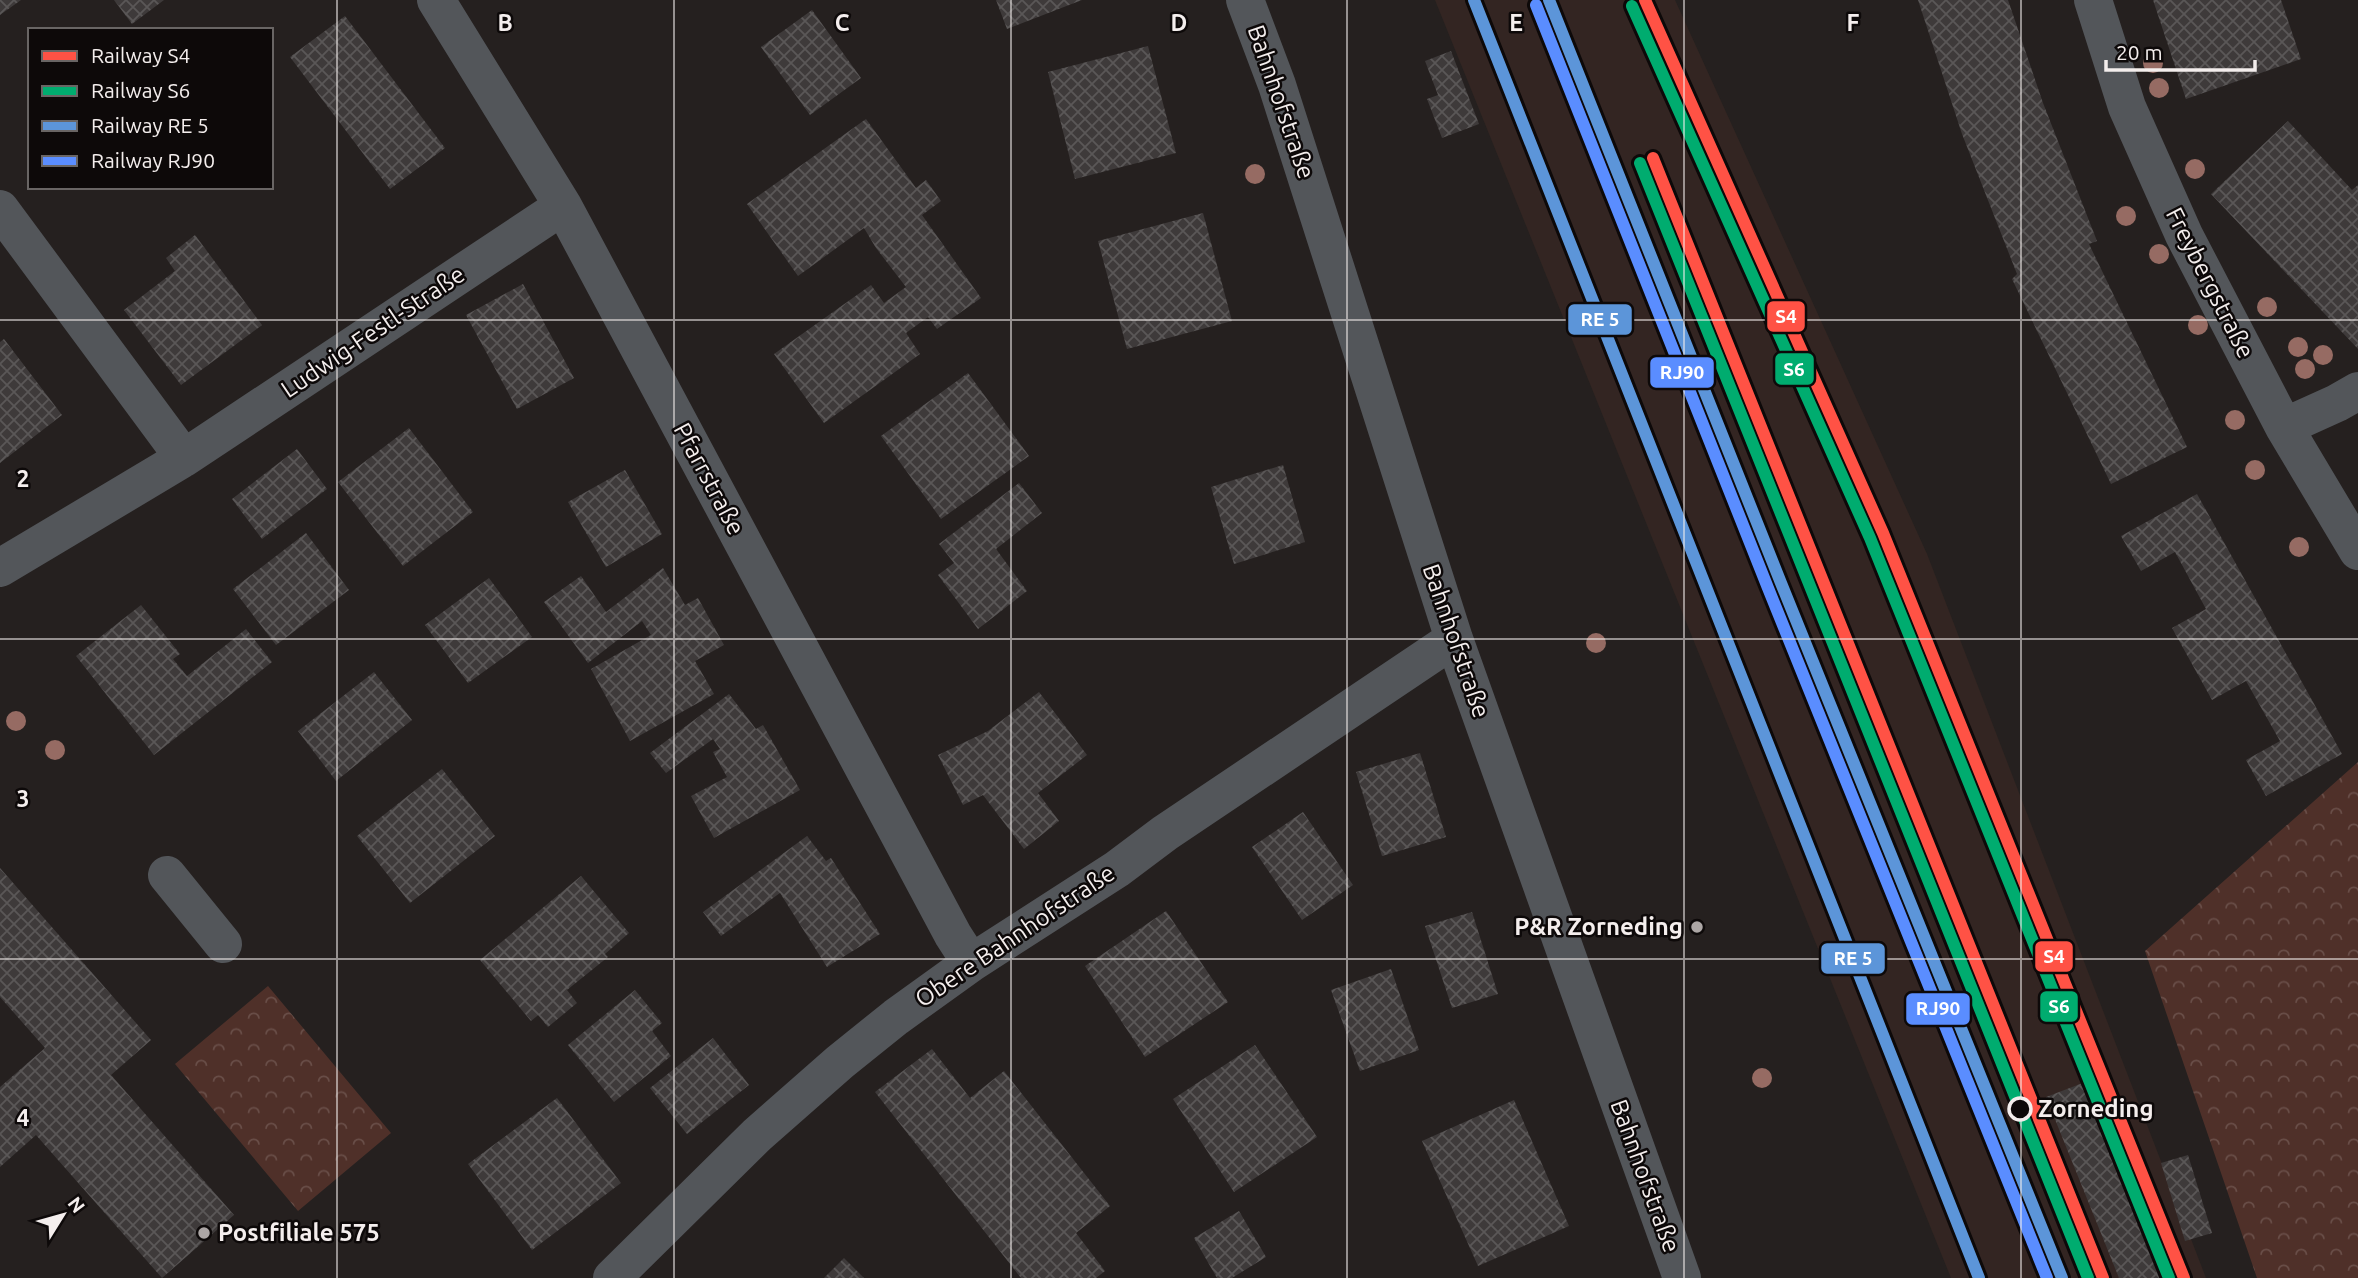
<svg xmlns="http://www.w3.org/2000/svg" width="2358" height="1278" viewBox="0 0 2358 1278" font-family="Ubuntu,sans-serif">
<defs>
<pattern id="forest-crowns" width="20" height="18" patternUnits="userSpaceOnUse" patternTransform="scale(1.75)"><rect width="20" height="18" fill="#4f3029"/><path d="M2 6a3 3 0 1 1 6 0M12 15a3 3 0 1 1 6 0" fill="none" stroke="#694e48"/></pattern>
<pattern id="building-cross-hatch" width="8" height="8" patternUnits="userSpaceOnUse" patternTransform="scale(1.75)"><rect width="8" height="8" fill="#3e3a3a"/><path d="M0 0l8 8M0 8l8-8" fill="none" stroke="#5a5757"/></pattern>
</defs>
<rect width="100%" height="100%" fill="#25201f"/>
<path fill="#332522" d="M1435,0H1675L1927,554L2206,1278H1951Z"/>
<path fill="url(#forest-crowns)" d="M2358,762V1278H2257L2145,951Z
M268,986L391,1133L298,1211L175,1064Z"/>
<path fill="url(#building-cross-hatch)" d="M0,0H21L0,15Z
M114,0H164L132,24Z
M996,0H1082L1007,29Z
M1918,0H2008L2043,103L2097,241L2089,244L2187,447L2111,484L2012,279L2017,274L1962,134Z
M2153,0H2281L2301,59L2186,99Z
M812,10L861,78L810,115L761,47Z
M345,16L445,148L390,189L290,57Z
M1148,46L1176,153L1075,179L1048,72Z
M1451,51L1479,124L1442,138L1427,99L1438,95L1425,61Z
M866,119L916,188L926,180L941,201L922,215L981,298L937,329L928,317L906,333L920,354L824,423L774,354L871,285L884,303L906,287L876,248L864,228L798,276L747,204Z
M2288,121L2352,190L2358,185V349L2211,194Z
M1203,213L1232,321L1127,349L1098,241Z
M195,235L262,325L181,385L124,310L175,271L166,258Z
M523,284L574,378L517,409L466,315Z
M4,339L62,415L0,463V342Z
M968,373L1029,456L941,519L881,436Z
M409,428L473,512L403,566L338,482Z
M297,449L327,489L262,539L232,499Z
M1283,465L1305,542L1234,564L1211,487Z
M625,470L662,534L606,567L568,502Z
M1019,483L1042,513L996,549L1027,591L978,629L938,575L954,563L939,544Z
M2197,494L2342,754L2266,796L2246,760L2280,741L2246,681L2212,700L2172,628L2206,609L2175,552L2141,571L2121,536Z
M306,533L349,590L276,645L233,589Z
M663,568L685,605L698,598L724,645L695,661L714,694L630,741L591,669L651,635L642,621L588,663L544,602L581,576L606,612Z
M489,578L532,637L468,683L425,625Z
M141,605L180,654L173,659L187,676L246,629L272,662L154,755L76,656Z
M374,672L412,720L336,781L298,731Z
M1039,692L1087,755L1038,793L1059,821L1024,849L983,795L963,805L938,755L988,731Z
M729,694L756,729L763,725L800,790L714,838L691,796L727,777L713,752L720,749L713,739L666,773L650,753Z
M1420,753L1446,837L1382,856L1356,772Z
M442,769L495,836L410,903L357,836Z
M1303,812L1353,885L1302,920L1252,847Z
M807,836L826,861L831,858L880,934L827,967L780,893L721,936L703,912Z
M0,868L151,1040L111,1075L234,1215L162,1278L36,1135L0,1167V1087L45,1048L0,997Z
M581,876L629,933L605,954L608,957L567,990L577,1003L548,1027L538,1015L531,1021L480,960Z
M1166,911L1228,1002L1145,1057L1085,966Z
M1472,912L1498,994L1452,1008L1425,926Z
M1391,969L1419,1050L1360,1071L1331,990Z
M635,990L662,1023L652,1031L671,1056L614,1102L568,1045Z
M713,1038L749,1085L687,1134L650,1088Z
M1255,1045L1317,1137L1234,1192L1173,1099Z
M932,1049L970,1098L1004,1071L1110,1206L1076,1233L1105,1271L1096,1278H1021L875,1092Z
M2088,1081L2167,1278H2119L2046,1097Z
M557,1098L621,1183L532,1250L468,1164Z
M1514,1100L1569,1226L1478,1266L1422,1141Z
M2188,1155L2212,1233L2185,1241L2161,1163Z
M1239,1211L1266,1257L1232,1278H1217L1194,1238Z
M844,1258L864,1278H824Z"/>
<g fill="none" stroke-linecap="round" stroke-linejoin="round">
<path stroke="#53565a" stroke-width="38" d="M436,0L563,206L953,935L971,963
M1245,0L1277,85L1454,639L1682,1278
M2093,0L2127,107L2184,235L2284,427L2358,551
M0,209L184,458
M2284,427L2337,403L2358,391
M0,568L184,458L563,206
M167,875L223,944
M612,1278L757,1135L840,1062L896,1017L971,963L1117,869L1165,833L1454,639"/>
<g stroke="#0d0909" stroke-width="18">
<path id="rail-1" d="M1645,0L1883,533L2184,1278
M1653,158L2103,1278"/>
</g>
<g stroke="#0d0909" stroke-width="18">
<path id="rail-2" d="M1632,6L1870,538L2169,1278
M1640,163L2088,1278"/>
</g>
<g stroke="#0d0909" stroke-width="18">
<path id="rail-3" d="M1474,0L1979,1278
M1549,0L1781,583L2062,1278"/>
</g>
<g stroke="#0d0909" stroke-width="18">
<path id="rail-4" d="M1536,5L1768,588L2047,1278"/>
</g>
<use href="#rail-1" stroke="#ff5245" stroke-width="12"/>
<use href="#rail-2" stroke="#00ac6f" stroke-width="12"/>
<use href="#rail-3" stroke="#5c95d9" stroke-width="12"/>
<use href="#rail-4" stroke="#5a8dff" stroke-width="12"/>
</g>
<g fill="#966b63">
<circle cx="2153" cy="63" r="10"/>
<circle cx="2159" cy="88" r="10"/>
<circle cx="2195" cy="169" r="10"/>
<circle cx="1255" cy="174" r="10"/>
<circle cx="2126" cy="216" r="10"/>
<circle cx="2159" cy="254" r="10"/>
<circle cx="2267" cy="307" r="10"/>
<circle cx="2198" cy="325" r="10"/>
<circle cx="2298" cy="347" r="10"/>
<circle cx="2323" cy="355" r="10"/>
<circle cx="2305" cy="369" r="10"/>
<circle cx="2235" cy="420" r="10"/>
<circle cx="2255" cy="470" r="10"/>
<circle cx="2299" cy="547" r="10"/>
<circle cx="1596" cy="643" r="10"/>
<circle cx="16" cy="721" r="10"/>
<circle cx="55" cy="750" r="10"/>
<circle cx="1762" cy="1078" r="10"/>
</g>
<path fill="none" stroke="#f4eeed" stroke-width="2" stroke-opacity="0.55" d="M337,0V1278M674,0V1278M1011,0V1278M1347,0V1278M1684,0V1278M2021,0V1278M0,320H2358M0,639H2358M0,959H2358"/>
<g fill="#aca6a5" stroke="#0d0909" stroke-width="2.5">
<circle cx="1697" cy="927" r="7"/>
<circle cx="204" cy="1233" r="7"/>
</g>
<circle fill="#0d0909" stroke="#f4eeed" stroke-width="3.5" cx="2020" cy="1109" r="11"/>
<g text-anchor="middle" stroke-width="5" stroke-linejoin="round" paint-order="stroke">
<g font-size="24" fill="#f4eeed" stroke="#0d0909">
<text transform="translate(1281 102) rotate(71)" y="8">Bahnhofstraße</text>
<text transform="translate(2210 283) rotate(63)" y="8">Freybergstraße</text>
<text transform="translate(373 332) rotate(-34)" y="8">Ludwig-Festl-Straße</text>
<text transform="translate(709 479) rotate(62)" y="8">Pfarrstraße</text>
<text transform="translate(1456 641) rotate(71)" y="8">Bahnhofstraße</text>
<text transform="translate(1015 936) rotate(-34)" y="8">Obere Bahnhofstraße</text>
<text transform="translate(1645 1176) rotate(70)" y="8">Bahnhofstraße</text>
</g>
<g font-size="24" font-weight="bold" fill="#f4eeed" stroke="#0d0909" text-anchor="end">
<text x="1683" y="935">P&amp;R Zorneding</text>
<text x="218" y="1241" text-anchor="start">Postfiliale 575</text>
</g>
<g font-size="24" font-weight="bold" fill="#f4eeed" stroke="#0d0909" text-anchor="start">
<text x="2038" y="1117">Zorneding</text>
</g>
</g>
<g font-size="23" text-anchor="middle" font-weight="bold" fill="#f4eeed" stroke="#0d0909" stroke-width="5" stroke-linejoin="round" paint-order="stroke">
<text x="505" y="31">B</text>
<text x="842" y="31">C</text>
<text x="1179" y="31">D</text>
<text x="1516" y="31">E</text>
<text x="1853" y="31">F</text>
<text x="23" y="487">2</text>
<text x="23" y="807">3</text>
<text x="23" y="1126">4</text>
</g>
<g stroke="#0d0909" stroke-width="2.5">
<rect x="1766" y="300" width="40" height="33" rx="7" fill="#ff5245"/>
<rect x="1567" y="303" width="66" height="33" rx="7" fill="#5c95d9"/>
<rect x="1774" y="352" width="41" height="34" rx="7" fill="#00ac6f"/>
<rect x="1649" y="356" width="66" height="33" rx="7" fill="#5a8dff"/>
<rect x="2034" y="940" width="40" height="33" rx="7" fill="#ff5245"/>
<rect x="1820" y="942" width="66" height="33" rx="7" fill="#5c95d9"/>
<rect x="2039" y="990" width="40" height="33" rx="7" fill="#00ac6f"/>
<rect x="1905" y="992" width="66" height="34" rx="7" fill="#5a8dff"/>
</g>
<g font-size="19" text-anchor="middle" font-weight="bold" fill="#fff">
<text x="1786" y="323">S4</text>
<text x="1600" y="326">RE 5</text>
<text x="1794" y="376">S6</text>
<text x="1682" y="379">RJ90</text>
<text x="2054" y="963">S4</text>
<text x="1853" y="965">RE 5</text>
<text x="2059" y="1013">S6</text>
<text x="1938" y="1015">RJ90</text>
</g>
<rect x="28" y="28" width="245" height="161" fill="#0d0909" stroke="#696564" stroke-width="2"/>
<rect x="42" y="51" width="35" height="10" fill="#ff5245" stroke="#696564" stroke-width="2"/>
<text x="91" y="63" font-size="21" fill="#f4eeed">Railway S4</text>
<rect x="42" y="86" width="35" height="10" fill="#00ac6f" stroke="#696564" stroke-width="2"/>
<text x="91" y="98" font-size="21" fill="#f4eeed">Railway S6</text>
<rect x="42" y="121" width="35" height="10" fill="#5c95d9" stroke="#696564" stroke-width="2"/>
<text x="91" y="133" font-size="21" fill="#f4eeed">Railway RE 5</text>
<rect x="42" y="156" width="35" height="10" fill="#5a8dff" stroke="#696564" stroke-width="2"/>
<text x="91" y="168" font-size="21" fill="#f4eeed">Railway RJ90</text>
<g transform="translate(63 1215) rotate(53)" stroke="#0d0909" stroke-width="5" paint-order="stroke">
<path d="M0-5L12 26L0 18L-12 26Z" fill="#f4eeed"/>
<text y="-10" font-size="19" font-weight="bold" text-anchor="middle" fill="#f4eeed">N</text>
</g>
<path d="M2106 60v10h149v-10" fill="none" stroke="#f4eeed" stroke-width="3.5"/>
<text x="2116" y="60" font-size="21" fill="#f4eeed" stroke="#0d0909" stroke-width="5" paint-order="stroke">20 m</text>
</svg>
